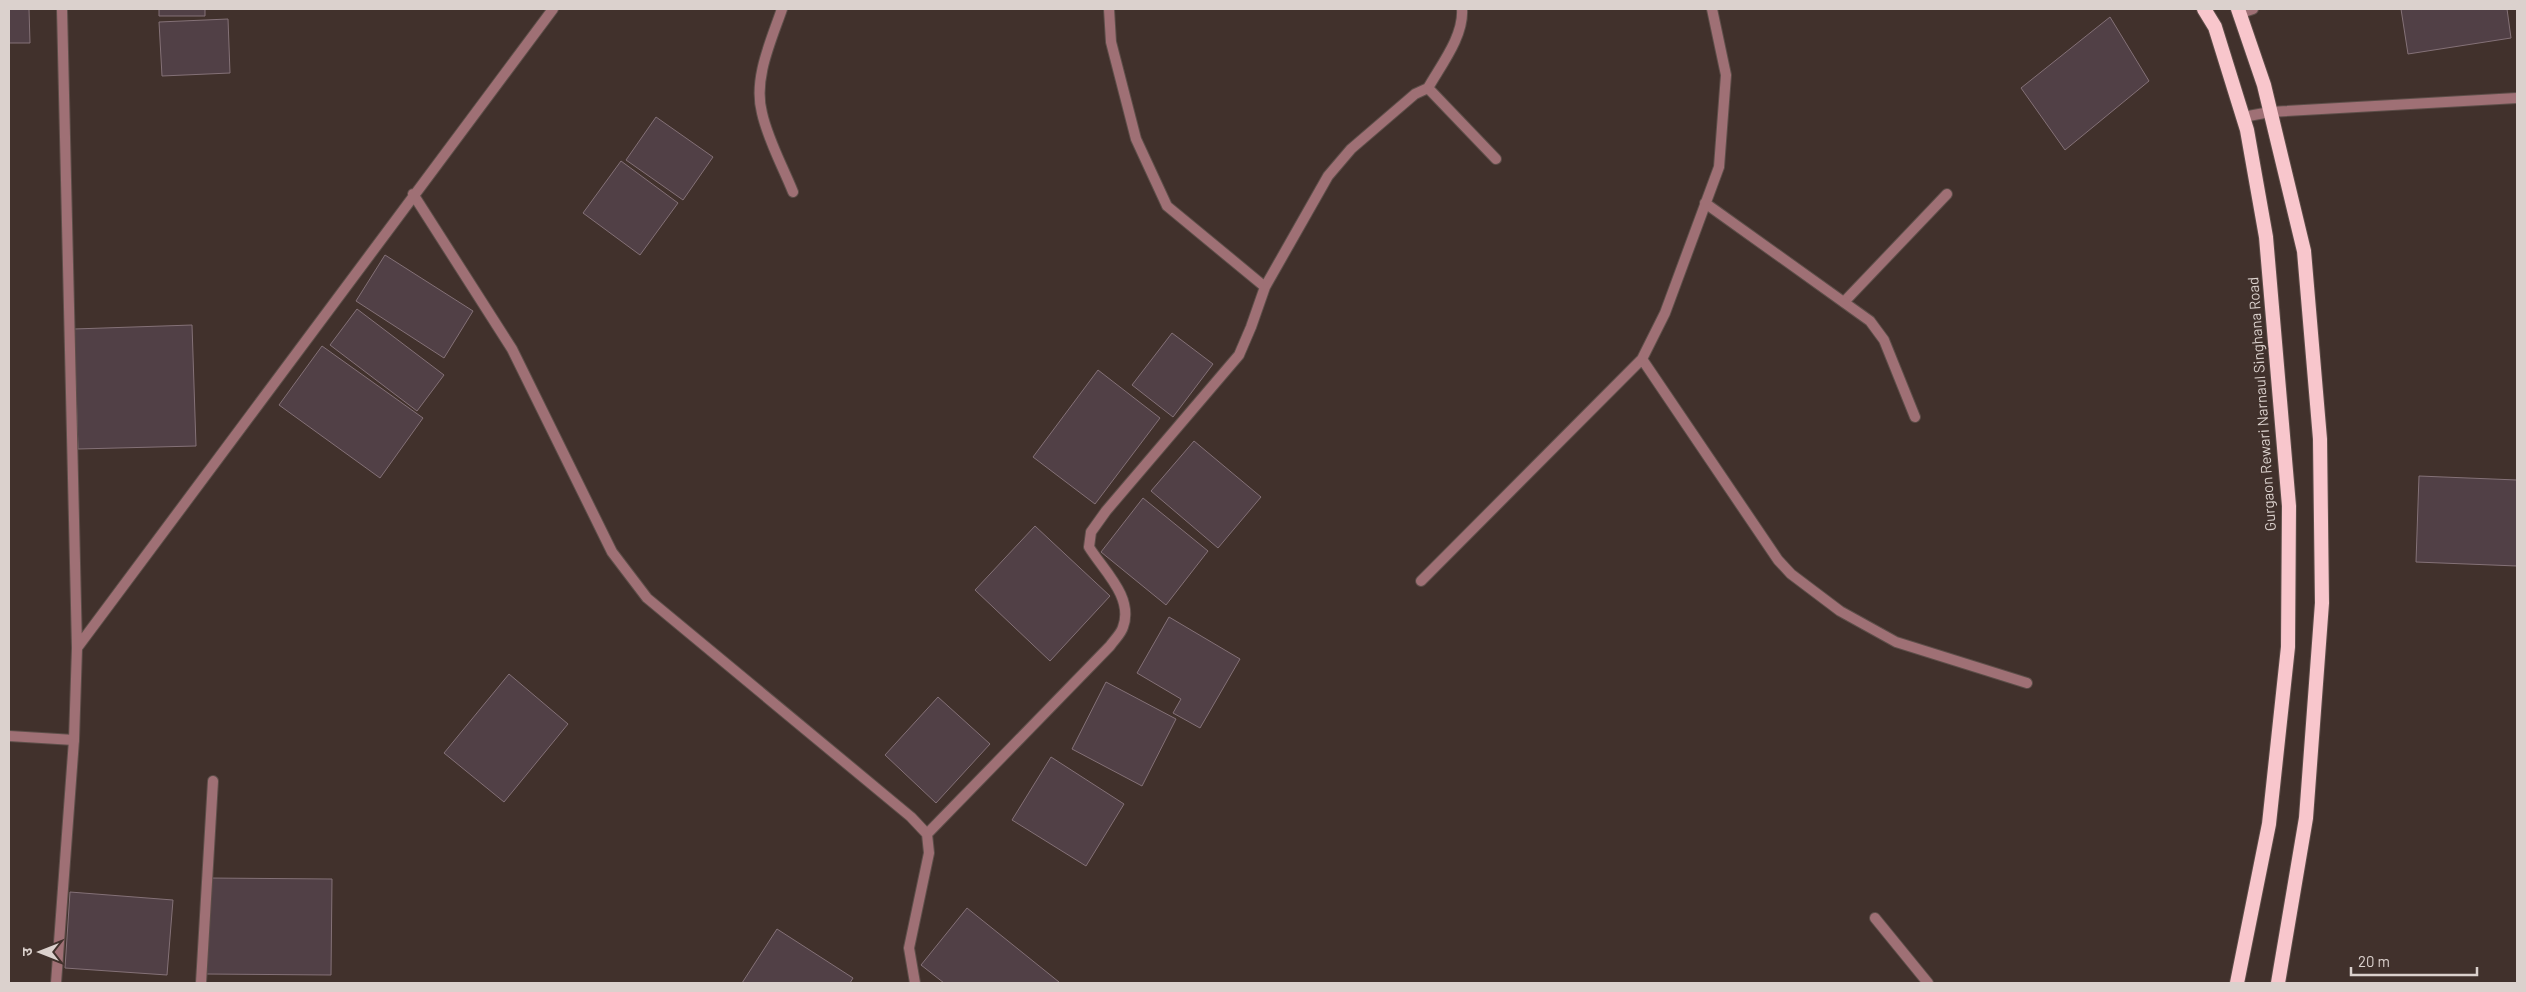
<svg xmlns="http://www.w3.org/2000/svg" width="2526" height="992" viewBox="0 0 2526 992" font-family="Barlow,'Noto Sans Devanagari',sans-serif">
<rect width="100%" height="100%" fill="#41312c"/>
<path fill="#514046" stroke="#847177" d="M9,9H29L30,43H9Z
M159,9H205V16H159Z
M2401,9H2507L2511,38L2408,54Z
M2110,17L2149,81L2065,150L2021,88Z
M228,19L230,73L162,76L159,22Z
M656,117L713,157L683,200L626,160Z
M621,161L678,203L640,255L583,213Z
M385,255L473,311L444,358L356,301Z
M357,309L444,375L417,411L330,345Z
M192,325L196,446L78,449L74,329Z
M1172,333L1213,364L1173,417L1132,385Z
M322,346L423,418L380,478L279,405Z
M1098,370L1160,418L1095,504L1033,457Z
M1194,441L1261,497L1218,548L1151,491Z
M2419,476L2517,480V566L2416,562Z
M1143,498L1208,551L1166,605L1101,552Z
M1035,526L1110,596L1050,661L975,590Z
M1169,617L1240,659L1200,728L1173,713L1181,699L1137,673Z
M509,674L568,724L504,802L444,753Z
M1106,682L1176,719L1142,786L1072,749Z
M938,697L990,744L936,803L885,755Z
M1051,757L1124,804L1086,866L1012,820Z
M207,878L332,879L331,975L206,974Z
M70,892L173,900L167,975L65,968Z
M967,908L1059,982L1058,983H944L921,965Z
M777,929L853,978L850,983H742Z"/>
<g fill="none" stroke-linecap="round" stroke-linejoin="round">
<g stroke="#5d4e49" stroke-width="12">
<path id="service" d="M1844,302L1947,194
M9,736L74,740"/>
</g>
<g stroke="#5d4e49" stroke-width="12">
<path id="minor" d="M782,9C771,41 753,79 762,113C768,140 783,167 793,192
M1109,9L1111,42L1136,139L1167,206L1265,287
M2241,13L2253,9
M1428,88C1441,65 1464,36 1462,9
M2243,117L2270,112L2517,98
M413,194L512,349L612,552L647,598L911,817L927,834L929,853L909,948L915,983
M1705,203L1870,321L1884,340L1915,417
M1642,359L1778,560L1791,574L1840,611L1896,642L2027,683
M1421,581L1642,359L1665,313L1719,167L1726,75L1712,9
M77,648L553,9
M927,834L1110,646C1114,640 1121,634 1123,627C1134,597 1103,570 1089,547L1091,532L1106,511L1239,355L1251,327L1265,287L1328,176L1351,149L1415,94L1428,88L1496,159
M1875,918L1928,983
M56,983L74,740L77,648L62,9
M201,983L213,781"/>
</g>
<g stroke="#5d4e49" stroke-width="16">
<path id="trunk" d="M2204,9L2215,27L2247,130L2266,237L2289,506L2288,647L2269,824L2237,983
M2238,9L2264,85L2304,251L2320,439L2322,603L2306,818L2278,983"/>
</g>
<use href="#service" stroke="#9f7075" stroke-width="10"/>
<use href="#minor" stroke="#9f7075" stroke-width="10"/>
<use href="#trunk" stroke="#f8c6cc" stroke-width="14"/>
</g>
<g text-anchor="middle" stroke-width="4" stroke-linejoin="round" paint-order="stroke">
<g font-size="15" fill="#dbd1cd" stroke="#41312c">
<text transform="translate(2262 404) rotate(-94)" y="5">Gurgaon Rewari Narnaul Singhana Road</text>
</g>
</g>
<rect width="2526" height="992" fill="none" stroke="#dbd1cd" stroke-width="20"/>
<g transform="translate(40 952) rotate(270)" stroke="#41312c" stroke-width="4" paint-order="stroke">
<path d="M0-4L9 19L0 12L-9 19Z" fill="#dbd1cd"/>
<text y="-8" font-size="14" font-weight="bold" text-anchor="middle" fill="#dbd1cd">उ</text>
</g>
<path d="M2351 967v8h126v-8" fill="none" stroke="#dbd1cd" stroke-width="2.5"/>
<text x="2358" y="967" font-size="15" fill="#dbd1cd" stroke="#41312c" stroke-width="4" paint-order="stroke">20 m</text>
</svg>
